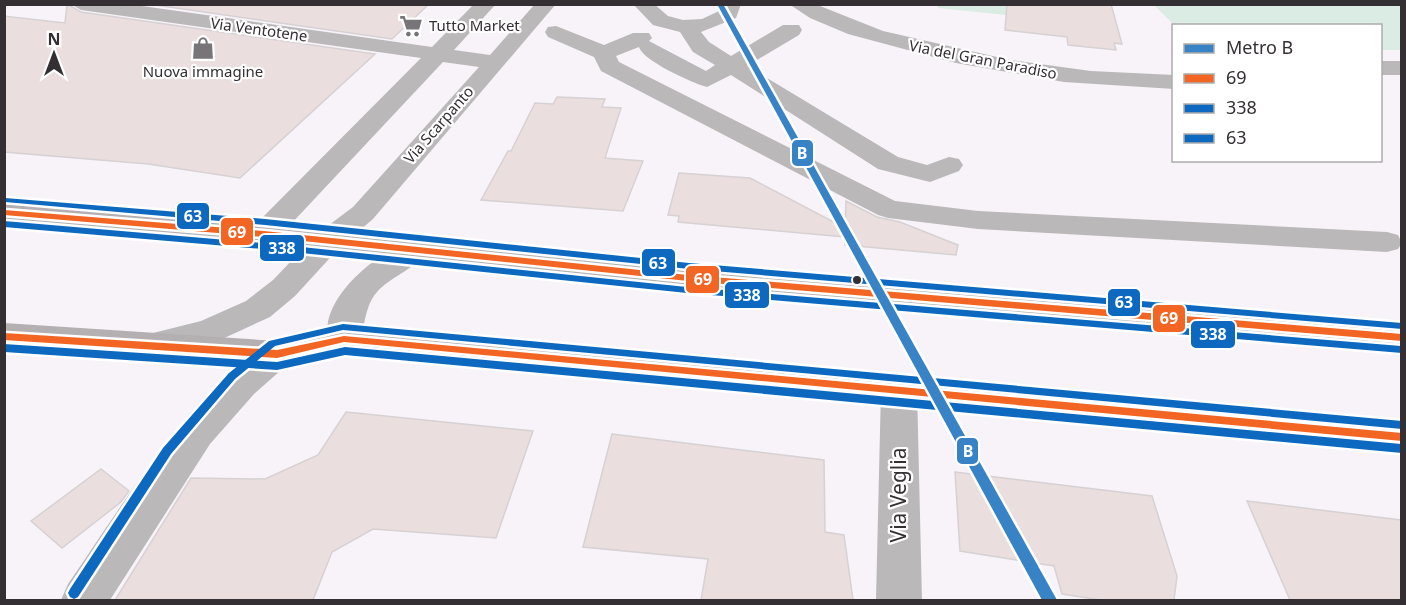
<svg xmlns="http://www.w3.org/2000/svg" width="1406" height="605" viewBox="0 0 1406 605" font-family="'Noto Sans',sans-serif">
<rect width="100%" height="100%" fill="#f8f3f9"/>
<path fill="#daece3" d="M938,4L1042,5L1044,19L938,8Z
M1154,5H1401V50H1381L1380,26L1174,25Z"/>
<path fill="#ebdede" stroke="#d6d1d3" stroke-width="1.5" d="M67,4L81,12L375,54L240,178L148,164L4,152V16L65,23Z
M148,4H429L392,39Z
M1007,4H1111L1122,44L1114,43L1116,50L1068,45L1067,37L1005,30Z
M557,97L605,99L602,107L621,108L605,158L643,161L623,211L481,200L508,151H511L535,103L553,104Z
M679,173L750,178L845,228L846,201L877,217L900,222L958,245L956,255L845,245V237L678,222L679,216L668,215Z
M346,412L533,431L496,538L373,529L332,552L313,600H115L191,478L265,479L318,455Z
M612,434L824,460L825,532L844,535L853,600H701L708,559L583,547Z
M101,469L129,491L121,502L62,548L31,521Z
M955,472L1152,496L1177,576L1174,600H1101L1062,594L1054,566L960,551Z
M1247,501L1401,520V600H1290Z"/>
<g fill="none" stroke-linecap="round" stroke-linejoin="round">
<path fill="#bbb8b9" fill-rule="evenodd" d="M71,4H128L432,47L474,4H496L454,50L490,55L535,4H556L373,219L339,248L295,296L270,317L209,345L153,358L141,354L136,345L141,336L201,321L246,301L273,280L317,234L353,207L479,67L443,62L275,241L264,244L253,241L249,234L253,227L421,58L81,10Z
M633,4H654L668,16L683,20L702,19L719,11L721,4H741L736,18L701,32L709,42L731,56L783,25H799L802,30L799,35L747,66L898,157L927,165L949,157L959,159L963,165L959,171L930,182L878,169L731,75L707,87C692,83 642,60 639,47L616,56L619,62L895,201L978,211L1387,232L1398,235L1402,243L1398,249L1387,252L978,229L888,218L878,215L601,71L594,57L548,37L545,32L548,27L556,26L604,45L633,33H649L652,38L649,41L706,71L715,65L693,52L680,32L653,25Z
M789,4H815L883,31L1010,60L1091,71L1174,75V89L1064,82L956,63L848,34L810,18Z
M1380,61H1402V75H1380Z
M412,241L423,244L427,251C416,269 391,276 377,292C363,308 366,330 356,348L344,352L332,348C309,307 376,251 412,241Z
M277,341L289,345L295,354L289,363L254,394L210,444L110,600H61L68,584C110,524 209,362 277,341Z
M899,375L912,379L917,389L922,600H876L881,389L886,379Z"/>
<path fill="#b4b0b2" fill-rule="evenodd" d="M4,203L264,224L688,267L1402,325V351L688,289L264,244L4,221Z
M4,323L277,341L344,326L1402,421V453L344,352L277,367L4,349Z"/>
<g stroke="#fff" stroke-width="5">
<path id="bus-1" d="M4,210L264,231L688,275L1402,334V341L688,281L264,237L4,215Z
M4,333L277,350L344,336L1402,433V441L344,342L277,358L4,340Z"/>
</g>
<g stroke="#fff" stroke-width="5">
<path id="bus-2" d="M4,221L263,243L687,287L1401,346L1402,353L687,293L263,249L4,227Z
M4,344L277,362L345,347L1401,444L1402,453L345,355L277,370L4,352Z"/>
</g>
<g stroke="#fff" stroke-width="5">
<path id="bus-3" d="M5,198L265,219L689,263L1402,323V329L689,269L265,225L5,202Z
M343,324L1402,421V429L343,330L275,346L235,379L171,454L78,597L74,599L70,597L68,593L70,589L163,448L229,373L269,341Z"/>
</g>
<use href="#bus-1" fill="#f26522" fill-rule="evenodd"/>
<use href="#bus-2" fill="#0c69bf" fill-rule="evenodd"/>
<use href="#bus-3" fill="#0c69bf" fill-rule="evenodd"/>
<g stroke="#fff" stroke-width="5">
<path id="metro-1" d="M717,4H723L1057,600H1042Z"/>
</g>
<use href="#metro-1" fill="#3783c6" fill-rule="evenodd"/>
</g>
<defs>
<g id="supermarket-bare" transform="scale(1.8)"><path d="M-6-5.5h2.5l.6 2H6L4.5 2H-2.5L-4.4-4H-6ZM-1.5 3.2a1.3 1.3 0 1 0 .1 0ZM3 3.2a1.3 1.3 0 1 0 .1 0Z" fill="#787478" stroke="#fff" stroke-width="2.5" paint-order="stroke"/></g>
<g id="shop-bare" transform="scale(1.8)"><path d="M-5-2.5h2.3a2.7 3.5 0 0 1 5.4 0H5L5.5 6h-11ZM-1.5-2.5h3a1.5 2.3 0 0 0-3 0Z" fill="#787478" stroke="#fff" stroke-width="2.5" paint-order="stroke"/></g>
</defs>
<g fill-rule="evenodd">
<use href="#supermarket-bare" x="411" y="26"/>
<use href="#shop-bare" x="203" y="48"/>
</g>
<circle fill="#332f33" stroke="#fff" stroke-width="2" cx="857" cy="280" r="5"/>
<g text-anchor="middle" stroke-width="4.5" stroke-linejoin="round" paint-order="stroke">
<g font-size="15" fill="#332f33" stroke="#fff" text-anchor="start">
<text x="429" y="31">Tutto Market</text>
<text x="203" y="77" text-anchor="middle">Nuova immagine</text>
</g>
<g font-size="15" fill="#332f33" stroke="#fff">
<text transform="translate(259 30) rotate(8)" y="5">Via Ventotene</text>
<text transform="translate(983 60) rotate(11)" y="5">Via del Gran Paradiso</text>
<text transform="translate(439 125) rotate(-49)" y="5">Via Scarpanto</text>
</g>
<g font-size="21" fill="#332f33" stroke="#fff">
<text transform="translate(899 495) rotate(-90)" y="7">Via Veglia</text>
</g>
</g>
<g stroke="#fff" stroke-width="2">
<rect x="791" y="139" width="23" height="28" rx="6" fill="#3783c6"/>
<rect x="176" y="202" width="34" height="28" rx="6" fill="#0c69bf"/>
<rect x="220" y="217" width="34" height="29" rx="6" fill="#f26522"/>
<rect x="259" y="234" width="46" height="28" rx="6" fill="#0c69bf"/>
<rect x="641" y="248" width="35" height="29" rx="6" fill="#0c69bf"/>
<rect x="685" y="265" width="35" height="29" rx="6" fill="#f26522"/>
<rect x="724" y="281" width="46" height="28" rx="6" fill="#0c69bf"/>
<rect x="1107" y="288" width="34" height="29" rx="6" fill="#0c69bf"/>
<rect x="1152" y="304" width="34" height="29" rx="6" fill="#f26522"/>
<rect x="1190" y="320" width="46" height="29" rx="6" fill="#0c69bf"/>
<rect x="956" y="437" width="23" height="28" rx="6" fill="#3783c6"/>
</g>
<g font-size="16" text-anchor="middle" font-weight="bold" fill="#fff">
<text x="802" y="159">B</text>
<text x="193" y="222">63</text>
<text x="237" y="238">69</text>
<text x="282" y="254">338</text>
<text x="658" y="269">63</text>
<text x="703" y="285">69</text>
<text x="747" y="301">338</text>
<text x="1124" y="308">63</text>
<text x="1169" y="324">69</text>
<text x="1213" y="340">338</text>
<text x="968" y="457">B</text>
</g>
<rect width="1406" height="605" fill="none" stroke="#332f33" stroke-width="12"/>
<rect x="1172" y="24" width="210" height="138" fill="#ffffff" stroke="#adacad" stroke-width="1.5"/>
<rect x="1184" y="44" width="30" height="9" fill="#3783c6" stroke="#adacad" stroke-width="1.5"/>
<text x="1226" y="54" font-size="18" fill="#332f33">Metro B</text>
<rect x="1184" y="74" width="30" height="9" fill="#f26522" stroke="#adacad" stroke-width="1.5"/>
<text x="1226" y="84" font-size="18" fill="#332f33">69</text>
<rect x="1184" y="104" width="30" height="9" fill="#0c69bf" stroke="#adacad" stroke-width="1.5"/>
<text x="1226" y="114" font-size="18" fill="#332f33">338</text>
<rect x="1184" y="134" width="30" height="9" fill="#0c69bf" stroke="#adacad" stroke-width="1.5"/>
<text x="1226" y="144" font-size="18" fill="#332f33">63</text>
<g transform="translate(54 54)" stroke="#ffffff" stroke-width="4.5" paint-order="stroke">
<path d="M0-4.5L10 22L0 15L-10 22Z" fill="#332f33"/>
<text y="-9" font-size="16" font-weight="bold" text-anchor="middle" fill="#332f33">N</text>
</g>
</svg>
